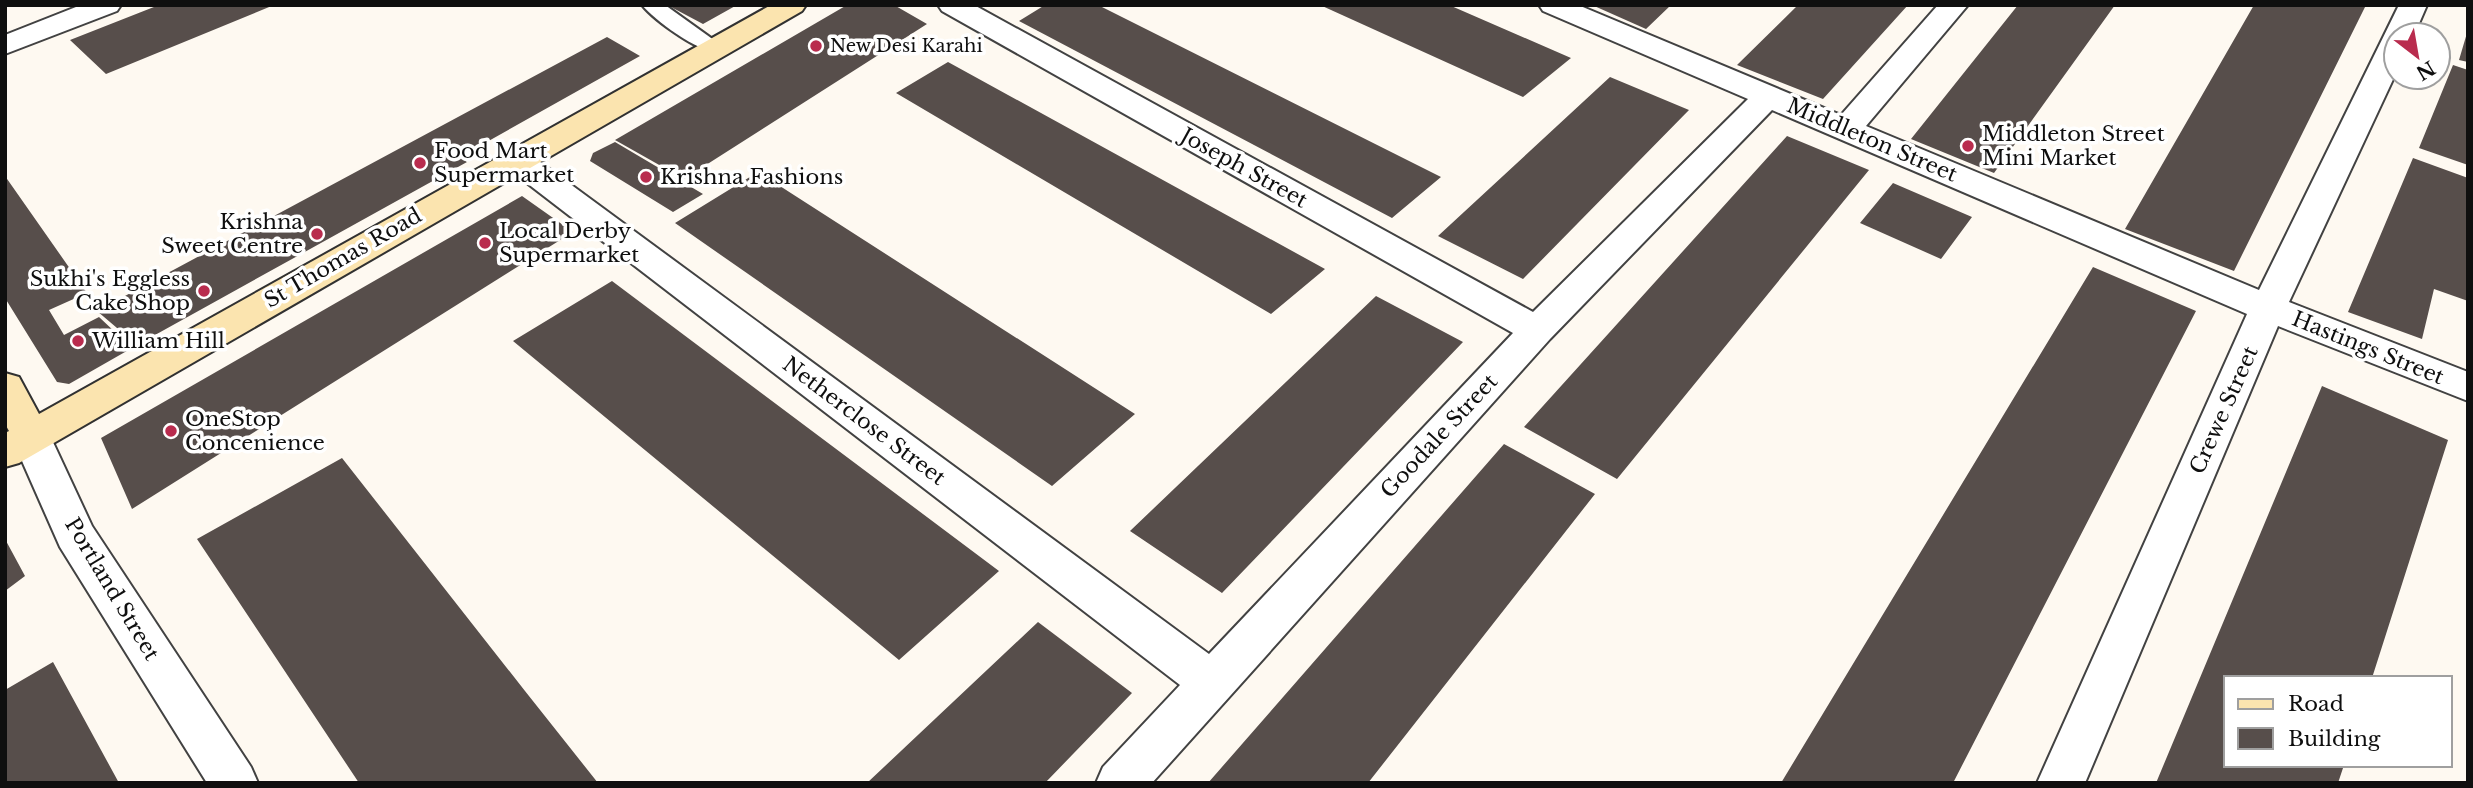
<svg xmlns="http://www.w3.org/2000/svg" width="2473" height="788" viewBox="0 0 2473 788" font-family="'Libre Baskerville',serif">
<rect width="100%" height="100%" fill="#fef9f1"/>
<path fill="#574e4b" d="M159,5H274L106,74L70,40Z
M674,5H737L703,24L671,7Z
M847,5H894L927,24L684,179L615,140Z
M1045,5H1098L1441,177L1392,218L1019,21Z
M1320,5H1449L1571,58L1523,97Z
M1592,5H1671L1646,29Z
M1798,5H1908L1823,99L1737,65Z
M2018,5H2115L1994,173L1911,139Z
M2254,5H2366L2234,271L2125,229Z
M2467,33H2468V62L2459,60Z
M607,37L640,56L460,157L467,162L137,345L97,311Z
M948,62L1325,269L1271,314L896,93Z
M2453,65L2468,70V165L2419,148Z
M1610,77L1689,110L1523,279L1438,236Z
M1787,136L1869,170L1617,479L1524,427Z
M615,142L703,194L673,212L590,161L593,153Z
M2413,158L2468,178V301L2434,289L2422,339L2348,312Z
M758,172L1135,414L1052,486L675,223Z
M5,176L87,293L49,310L64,335L99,317L132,348L69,384L57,382L5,298Z
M1893,183L1972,217L1941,259L1860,223Z
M522,196L573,232L132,509L101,438Z
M2093,267L2196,311L1953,783H1781Z
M612,281L999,571L899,660L513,341Z
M1376,296L1463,342L1222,593L1130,531Z
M2322,386L2448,440L2372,678H2226V765H2344L2338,783H2156Z
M1504,444L1595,494L1368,783H1208Z
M342,458L525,691L598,783H359L197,539Z
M5,539L25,576L5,591Z
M1038,622L1132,693L1045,783H867Z
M53,662L119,783H5V690Z"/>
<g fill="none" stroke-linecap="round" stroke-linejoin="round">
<g stroke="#424242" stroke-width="4">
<path id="lane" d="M642,5H665L725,48L722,52C704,57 654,20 642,5Z"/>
</g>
<g stroke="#424242" stroke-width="4">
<path id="street" d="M81,5H121L117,11L5,54V35Z
M938,5H974L1533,312L1748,99L1543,11L1539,5H1578L1841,115L1938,5H1968L1866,126L2259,290L2399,5H2427L2414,35H2396V73L2289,302L2468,372V401L2278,326L2085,783H2037L2247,314L1772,110L1550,339L1152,783H1096L1103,767L1180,685L506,167L501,160L506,153L517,150L528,153L1209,654L1513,333L942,11Z
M31,421L45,425L92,526L251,767L258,783H207L60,547L11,436L17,425Z"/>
</g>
<g stroke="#313131" stroke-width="4">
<path id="secondary" d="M771,5H806L802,11L19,463L5,467V433L9,431L5,424V373L19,377L39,414Z"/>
</g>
<use href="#lane" fill="#fff" fill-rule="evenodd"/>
<use href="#street" fill="#fff" fill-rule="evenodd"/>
<use href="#secondary" fill="#fbe4af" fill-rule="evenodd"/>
</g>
<g fill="#b92c4e" stroke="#fff" stroke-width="2.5">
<circle cx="816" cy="46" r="7"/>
<circle cx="1968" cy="146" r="7"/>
<circle cx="420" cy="163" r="7"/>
<circle cx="646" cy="177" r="7"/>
<circle cx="317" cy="234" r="7"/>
<circle cx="485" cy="243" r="7"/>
<circle cx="204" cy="291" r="7"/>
<circle cx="78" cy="341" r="7"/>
<circle cx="171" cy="431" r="7"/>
</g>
<g text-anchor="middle" stroke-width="7" stroke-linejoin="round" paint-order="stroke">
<g font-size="18" fill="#0f0f0f" stroke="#fff" text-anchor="start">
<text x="830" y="52">New Desi Karahi</text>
</g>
<g font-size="21" fill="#0f0f0f" stroke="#fff" text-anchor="start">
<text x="1982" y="141">Middleton Street<tspan x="1982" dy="24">Mini Market</tspan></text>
<text x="434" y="158">Food Mart<tspan x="434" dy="24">Supermarket</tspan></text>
<text x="660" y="184">Krishna Fashions</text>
<text x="303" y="229" text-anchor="end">Krishna<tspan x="303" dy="24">Sweet Centre</tspan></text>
<text x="499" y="238">Local Derby<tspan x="499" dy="24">Supermarket</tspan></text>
<text x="190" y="286" text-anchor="end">Sukhi's Eggless<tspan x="190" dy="24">Cake Shop</tspan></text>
<text x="92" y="348">William Hill</text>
<text x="185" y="426">OneStop<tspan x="185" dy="24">Concenience</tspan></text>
</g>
<g font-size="21" fill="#0f0f0f" stroke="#fff">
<text transform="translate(1872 140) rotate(23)" y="7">Middleton Street</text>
<text transform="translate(1244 168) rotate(29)" y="7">Joseph Street</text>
<text transform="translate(343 258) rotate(-30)" y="7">St Thomas Road</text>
<text transform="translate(2368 348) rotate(22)" y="7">Hastings Street</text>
<text transform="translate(2224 410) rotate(-66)" y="7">Crewe Street</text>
<text transform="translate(864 421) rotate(37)" y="7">Netherclose Street</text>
<text transform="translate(1439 436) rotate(-47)" y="7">Goodale Street</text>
<text transform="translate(112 589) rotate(59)" y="7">Portland Street</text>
</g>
</g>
<rect width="2473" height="788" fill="none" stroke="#0f0f0f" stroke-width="14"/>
<rect x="2224" y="676" width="228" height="91" fill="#ffffff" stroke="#9f9f9f" stroke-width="2"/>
<rect x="2238" y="699" width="35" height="10" fill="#fbe4af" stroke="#9f9f9f" stroke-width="2"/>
<text x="2288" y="711" font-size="21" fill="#0f0f0f">Road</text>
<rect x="2238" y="728" width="35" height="21" fill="#574e4b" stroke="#9f9f9f" stroke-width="2"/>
<text x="2288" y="746" font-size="21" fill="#0f0f0f">Building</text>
<g transform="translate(2417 56) rotate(149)"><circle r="33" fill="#ffffff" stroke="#9f9f9f" stroke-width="2"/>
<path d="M0-5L12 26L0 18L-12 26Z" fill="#b92c4e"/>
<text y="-10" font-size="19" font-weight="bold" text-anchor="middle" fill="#0f0f0f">N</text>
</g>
</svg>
